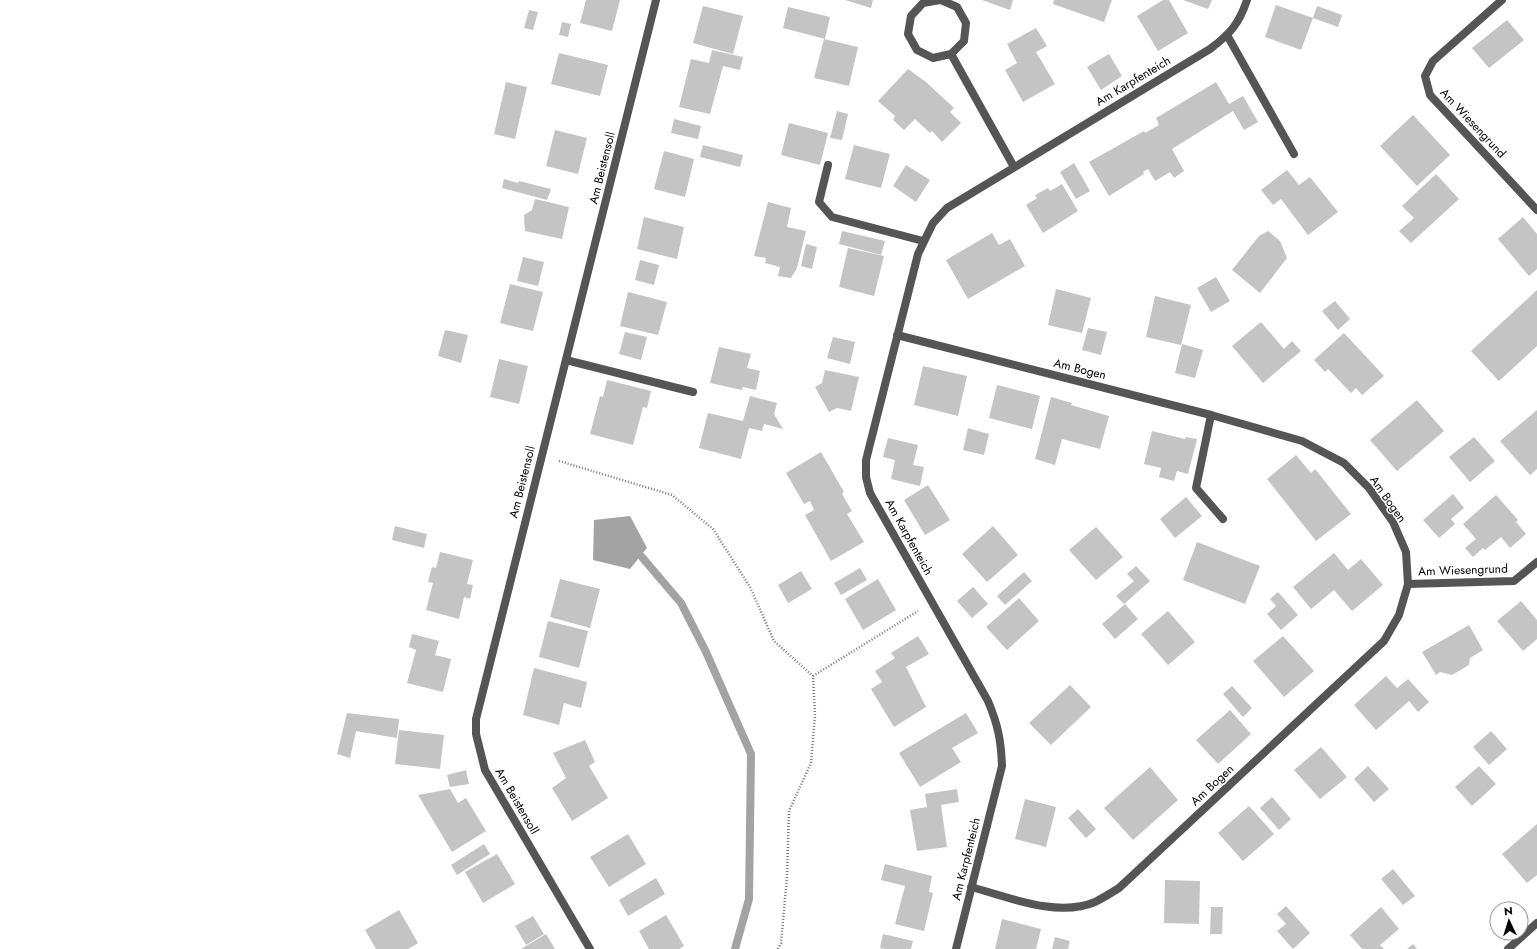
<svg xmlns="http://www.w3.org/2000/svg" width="1537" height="949" viewBox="0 0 1537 949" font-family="Jost,sans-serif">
<rect width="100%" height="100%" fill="#fff"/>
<path fill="#a3a3a3" d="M630,516L647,548L630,569L593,560L594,520Z"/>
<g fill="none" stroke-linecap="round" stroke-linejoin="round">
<path stroke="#a3a3a3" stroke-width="8" d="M641,556L681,603L706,652L751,754L749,899L735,949"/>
</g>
<path fill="#c4c4c4" d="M586,0H620L612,31L580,23Z
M845,0H873L871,8Z
M982,0H1013L1010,10Z
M1054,0H1112L1104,22L1053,4Z
M1163,0H1169L1188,33L1158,51L1137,16Z
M1183,0H1212L1208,9Z
M1276,5L1313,18L1301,50L1265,37Z
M703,6L743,16L733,54L693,43Z
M1317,6L1342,15L1338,27L1313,18Z
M788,7L830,17L825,39L783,28Z
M529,10L538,12L533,30L524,28Z
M1507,20L1524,40L1489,68L1472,48Z
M562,22L571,24L568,37L559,35Z
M1036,28L1047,46L1036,52L1055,84L1023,102L1005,70L1017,63L1007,44Z
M824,39L858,47L849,86L814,78Z
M712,50L743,57L740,70L723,66L710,114L679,107L691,59L709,63Z
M559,53L608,65L600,96L551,84Z
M1109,54L1122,76L1101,90L1087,67Z
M908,69L926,82L954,108L950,112L961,123L942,142L932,131L930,133L915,119L904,130L893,120L895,116L878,101Z
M506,82L527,87L515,139L494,134Z
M1216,82L1229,104L1243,96L1258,122L1244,130L1233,111L1172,149L1184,171L1174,178L1170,172L1155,181L1148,169L1143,172L1144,174L1109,196L1089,162L1144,131L1145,133L1159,125L1156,118Z
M837,111L848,114L842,140L830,138Z
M1413,115L1450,155L1417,186L1380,146Z
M674,119L701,126L698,139L671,133Z
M789,123L828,133L820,165L781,155Z
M555,130L587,138L578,174L546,166Z
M703,145L743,155L740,167L700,157Z
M854,145L890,154L881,188L845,179Z
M664,151L694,159L685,197L654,189Z
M1074,163L1090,191L1076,199L1060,172Z
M906,165L930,180L916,202L893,186Z
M1287,170L1299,185L1310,177L1338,212L1308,235L1281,199L1273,205L1261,190Z
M1436,174L1459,199L1411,243L1399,231L1414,218L1402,206Z
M504,179L518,183L519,181L551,189L547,200L502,188Z
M1062,184L1078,211L1043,233L1026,205L1037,198L1035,195L1048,188L1050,191Z
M535,199L569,207L562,239L525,231L524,215L532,210Z
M768,202L791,208L787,227L806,231L797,268L791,278L778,276L780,267L765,263L766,258L754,256Z
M644,217L684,227L677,259L637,249Z
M1523,217L1537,234V269L1529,276L1498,239Z
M842,231L885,241L881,255L839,244Z
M1268,231L1280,241L1287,258L1260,293L1232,270L1259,236Z
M992,233L999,245L1010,239L1025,266L968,299L946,260Z
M806,244L817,247L812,269L801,266Z
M848,248L884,256L874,296L839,287Z
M523,257L544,262L538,286L517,281Z
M640,260L659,265L654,285L635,280Z
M1216,277L1230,301L1211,312L1197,288Z
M510,284L543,292L533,331L500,323Z
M1056,289L1091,298L1082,333L1048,325Z
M1537,290V346L1499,381L1471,351Z
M628,292L667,302L658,335L620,326Z
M1155,296L1191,305L1181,345L1146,337Z
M1335,301L1350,319L1338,330L1322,311Z
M1261,322L1284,349L1292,341L1301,351L1263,383L1232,346Z
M1088,328L1107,332L1101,355L1082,350Z
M445,330L468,335L461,363L438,356Z
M625,332L647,337L641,360L619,354Z
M1344,333L1384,376L1362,395L1356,388L1351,393L1328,369L1325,372L1314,360Z
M833,337L855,342L850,364L827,358Z
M1182,344L1203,350L1195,378L1175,373Z
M719,347L751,354L747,368L760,371L756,390L743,387L742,390L710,383Z
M499,359L528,366L519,404L490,397Z
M923,366L967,376L958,416L914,405Z
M825,370L859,377L851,411L837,408L829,412L815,387L822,383Z
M607,380L651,391L647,408L643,407L633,445L590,434L600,396L603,397Z
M997,385L1040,396L1032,429L989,418Z
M750,396L777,403L774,414L783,429L764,424L762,431L749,428L741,459L699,448L708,413L743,421Z
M1051,397L1072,403L1071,405L1109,416L1100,449L1062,439L1055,465L1035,459Z
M1417,400L1444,431L1397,471L1370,440Z
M1537,410V469L1530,475L1500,441Z
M968,428L989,434L984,455L963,450Z
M1152,431L1185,439L1186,437L1197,439L1188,474L1177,471L1174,481L1159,477L1161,468L1144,464Z
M1474,437L1495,461L1470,482L1449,457Z
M888,438L918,445L913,465L924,467L920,486L891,479L895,460L883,457Z
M821,452L844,492L842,494L852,511L847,514L864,542L831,561L805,515L814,510L810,501L804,504L786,473Z
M1296,455L1311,473L1315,469L1351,514L1316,541L1267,479Z
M928,485L950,520L925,535L904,500Z
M1453,494L1464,508L1451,519L1455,524L1439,538L1423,520Z
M1496,495L1518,520L1516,522L1526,534L1510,548L1501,537L1485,550L1483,548L1473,557L1465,548L1476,539L1463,524Z
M1186,497L1202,516L1175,538L1160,519Z
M395,526L427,534L424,548L392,540Z
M993,526L1018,555L987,582L962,554Z
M1096,527L1123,557L1096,580L1069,550Z
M1197,542L1260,566L1245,604L1183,580Z
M440,552L473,560L467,584L473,585L470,599L464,597L459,619L426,610L433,583L428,582L432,567L436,568Z
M1334,553L1348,570L1361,559L1383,585L1352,611L1334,590L1311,609L1293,587Z
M1136,566L1150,581L1124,604L1116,596L1134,581L1127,574Z
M860,568L867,580L841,595L834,583Z
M801,571L812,589L788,603L778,585Z
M1024,572L1032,581L1005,605L997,596Z
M560,579L600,589L590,628L550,617Z
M878,579L896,610L863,630L845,599Z
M973,587L988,604L972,618L957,601Z
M1278,592L1298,615L1281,630L1267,614L1276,606L1270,599Z
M1019,598L1039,621L1007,650L986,627Z
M1521,601L1537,620V639L1523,651L1497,621Z
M1125,604L1138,619L1115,639L1102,624Z
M1168,611L1195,642L1168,665L1141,634Z
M548,621L588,631L579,668L539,657Z
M1469,625L1483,650L1470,658L1469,665L1452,675L1440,672L1436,675L1422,652Z
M412,634L439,641L435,655L451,659L443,692L407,683L416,650L409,647Z
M918,636L929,654L906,667L926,707L894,727L871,689L882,682L875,671L895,658L891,653Z
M1283,636L1314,671L1284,697L1253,661Z
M534,668L587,682L581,708L564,703L559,725L523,715Z
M1386,676L1397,688L1408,679L1429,702L1418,712L1409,701L1376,730L1354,705Z
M1070,685L1091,707L1051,745L1029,723Z
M1232,686L1252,708L1243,717L1223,694Z
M1230,710L1251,734L1218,764L1196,740Z
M347,713L399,719L397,738L356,731L350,758L337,754Z
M966,713L978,733L952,748L961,762L920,787L899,753Z
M399,730L444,735L440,769L395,764Z
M1491,731L1507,749L1489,765L1473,747Z
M585,740L595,762L589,766L608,798L572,821L552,788L566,778L553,753Z
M1321,747L1347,777L1320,799L1294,770Z
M1368,766L1389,789L1374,802L1354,779Z
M1479,766L1496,784L1472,806L1455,787Z
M1150,767L1178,800L1133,840L1104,808Z
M466,770L469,784L450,787L447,775Z
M450,789L458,803L466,798L486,831L452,852L418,795Z
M957,789L959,802L941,805L947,847L917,851L910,810L927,807L925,794Z
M1272,797L1291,819L1279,830L1260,808Z
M1025,799L1056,807L1046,847L1015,839Z
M1249,806L1274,834L1243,861L1218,833Z
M1078,809L1096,829L1086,838L1068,818Z
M1537,824V875L1527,883L1502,854Z
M628,834L646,864L609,887L590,857Z
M484,844L490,854L457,875L451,865Z
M497,854L515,884L483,903L465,872Z
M885,864L932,876L929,892L933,893L924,931L895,924L905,886L881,880Z
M1393,869L1415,896L1403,905L1381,879Z
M656,878L665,894L628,916L619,900Z
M1165,880L1200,881L1199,924L1164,923Z
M1286,906L1310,933L1293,949L1277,931L1286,924L1277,914Z
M1211,907H1223L1222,934H1210Z
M1381,907L1399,929L1380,945L1384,949H1362L1350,935Z
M399,910L418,943L408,949H376L365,930Z
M666,915L684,946L679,949H649L639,931Z
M533,916L544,934L526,945L515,926Z
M1002,919L1041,929L1036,949H995Z
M546,934L555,949H521Z
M883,934L913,941L911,949H885L880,948Z
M1055,937L1070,941L1068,949H1052Z
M1413,944L1417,949H1407Z"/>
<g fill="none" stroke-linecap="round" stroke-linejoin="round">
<path stroke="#777" stroke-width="2.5" stroke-dasharray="1 2" stroke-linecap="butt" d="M559,461L672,495L713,529L750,587L774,641L813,676
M778,949L781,943L787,876L789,811L811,763L815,714L813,676L918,611"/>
<path stroke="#555" stroke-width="8" d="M1227,35L1294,154
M828,165L819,202L832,217L923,241
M566,360L693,392
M1211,415L1196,488L1223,519"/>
<path stroke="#555" stroke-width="8" d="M940,0L923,3L911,16L908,34L917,50L933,58L951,54L964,41L966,23L957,7L941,0
M1502,0L1433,61L1425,76L1430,95L1537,210
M951,54L1014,167
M897,335L1211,415L1302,441L1344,463L1369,488L1393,522L1406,552L1408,584L1399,615L1384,641L1119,888C1111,893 1103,898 1095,902C1058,918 1008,897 971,887
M1408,584L1514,581L1537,562
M590,949L485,770L476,734V719L656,0
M956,949L1002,766C1001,740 998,725 988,701L870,493L866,477V460L918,254L933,223L947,208L1210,49C1230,34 1239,24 1247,0
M1508,949L1537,923"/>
</g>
<g text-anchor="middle" stroke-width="3" stroke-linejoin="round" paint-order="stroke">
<g font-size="12" fill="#000" stroke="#fff">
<text transform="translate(1133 81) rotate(-31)" y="4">Am Karpfenteich</text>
<text transform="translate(1473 123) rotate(47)" y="4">Am Wiesengrund</text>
<text transform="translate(602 168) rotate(-76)" y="4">Am Beistensoll</text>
<text transform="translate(1080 369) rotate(14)" y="4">Am Bogen</text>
<text transform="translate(522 482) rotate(-76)" y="4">Am Beistensoll</text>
<text transform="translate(1388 499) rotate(55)" y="4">Am Bogen</text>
<text transform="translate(909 537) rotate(61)" y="4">Am Karpfenteich</text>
<text transform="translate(1463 570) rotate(-2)" y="4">Am Wiesengrund</text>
<text transform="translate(1212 785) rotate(-43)" y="4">Am Bogen</text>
<text transform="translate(517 801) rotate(60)" y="4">Am Beistensoll</text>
<text transform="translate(966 859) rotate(-76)" y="4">Am Karpfenteich</text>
</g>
</g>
<g transform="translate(1509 921) rotate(356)"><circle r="19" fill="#ffffff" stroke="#999999"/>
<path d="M0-3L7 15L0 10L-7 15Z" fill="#000000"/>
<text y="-6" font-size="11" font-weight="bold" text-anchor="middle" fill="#000000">N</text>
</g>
</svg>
